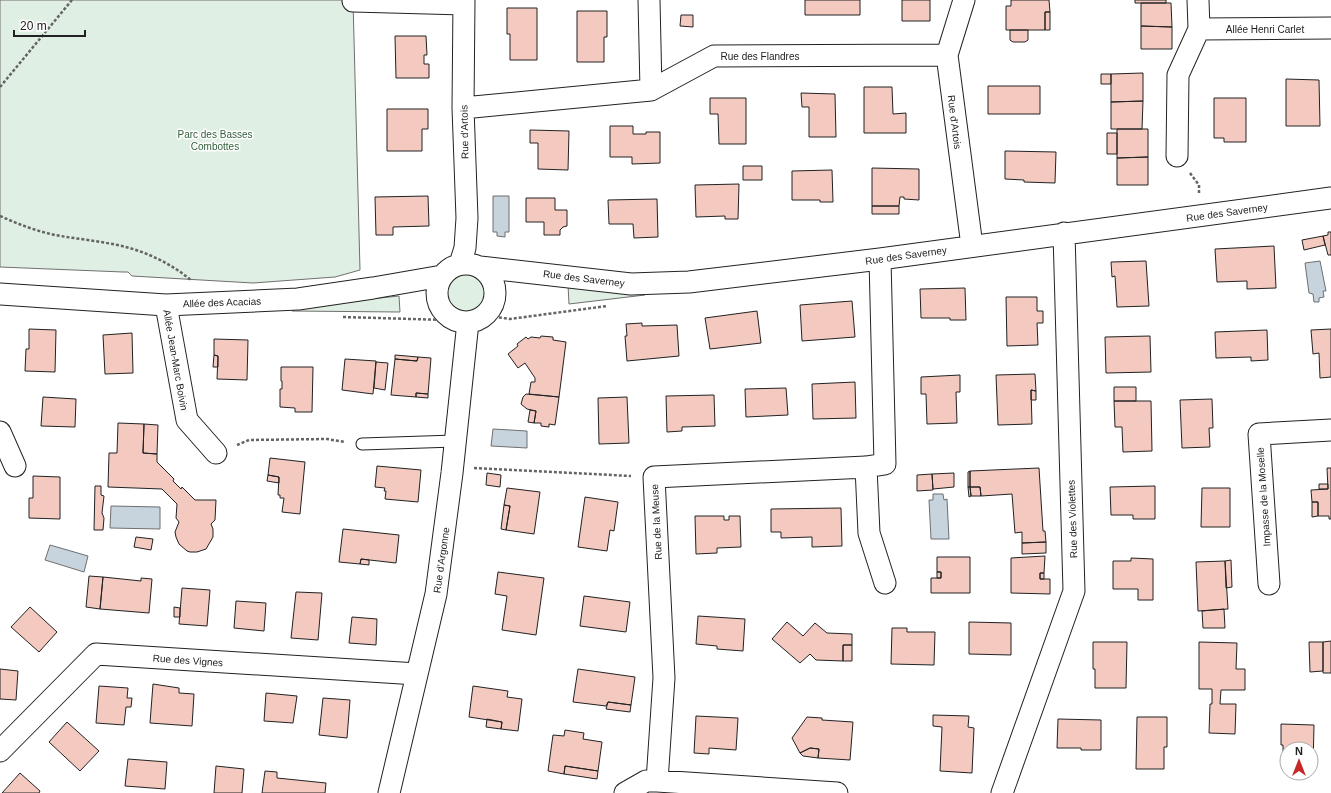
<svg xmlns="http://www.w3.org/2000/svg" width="1331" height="793" viewBox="0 0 1331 793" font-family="Helvetica,sans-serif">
<rect width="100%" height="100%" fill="#fff"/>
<path fill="#e0efe3" stroke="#6f6f6f" d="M0,0H353L360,270L335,277L253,283L132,276L128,272H123L0,267Z
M445 291a22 22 0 1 1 44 0a22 22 0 1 1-44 0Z
M568,285L643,290L645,295L569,304Z
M399,296L400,312L292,311V307Z"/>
<path fill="#c7d3dd" stroke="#6f6f6f" d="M493,196H509V232H505V237L497,236V232H493Z
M1320,261L1326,291H1323L1324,297L1319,298V302H1314L1313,294L1309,293L1305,263Z
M493,429L527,431V448L491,446Z
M933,494H943L944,500L947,499L949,539H931L929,500H933Z
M111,506L160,507V529L110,528Z
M50,545L88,556L84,572L45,560Z"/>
<path fill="#f3c9c0" stroke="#222" d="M805,0H860V15H805Z
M902,0H930V21H902Z
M1011,0H1049L1050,12H1045V30H1006V6H1011Z
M1135,0H1166V3H1135Z
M1141,3H1171L1172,27L1141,26Z
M507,8H537V60H510V34H507Z
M577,11H607V37H604V62H577Z
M1045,12H1050V30H1045Z
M681,15H693V27L680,26Z
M1141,26L1172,27V49H1141Z
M1010,30H1028V40L1025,42H1013L1010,40Z
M395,36H426L427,55H424V64H429V78H396Z
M1143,73V101L1111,102V74Z
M1101,74H1111V84H1101Z
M1286,79L1319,80L1320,126H1286Z
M988,86H1040V114H988Z
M864,87H892L893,114L906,113V133H864Z
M801,93L835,94L836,137H809V107H802Z
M710,98H746V144H719L718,114H710Z
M1214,98H1246V142H1224V138H1214Z
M1143,101L1142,129H1111V102Z
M387,109H428V129H422V151H387Z
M610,126H633V134H646V132H660V163L632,164V157H610Z
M1117,129H1148V157L1117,158Z
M530,130L569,131L568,170L538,169V143H530Z
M1107,133H1117V154H1107Z
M1005,151L1056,152L1055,183L1024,182V180L1005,179Z
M1148,157V185H1117V158Z
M743,166H762V180H743Z
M872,168L919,169V200L904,199V197H900L899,206H872Z
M832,170L833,202H820V200H792V171Z
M739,184L738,219H725V216L696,217L695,185Z
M428,196L429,226L393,227V235H376L375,197Z
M526,198H555V210H567V226L563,227L560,230V235H544V222H526Z
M657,199L658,237L634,238L633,224H609L608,200Z
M872,206H899V214H872Z
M1328,232H1331V255H1328L1323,236L1328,235Z
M1323,236L1325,245L1304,250L1302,240Z
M1274,246L1276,288L1247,289V281L1217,282L1215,249Z
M1146,261L1149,306L1117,307L1115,276L1112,277L1111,262Z
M965,288L966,320H950V318H921L920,289Z
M1006,297H1037V311H1043V323H1037L1038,345L1007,346Z
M852,301L855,337L802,341L800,305Z
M757,311L761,343L710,349L705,318Z
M642,323V326L677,325L679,356L627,361L625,336H627L626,324Z
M29,329L56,330L55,372L25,371L26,349H29Z
M1331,329V377L1320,378L1319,353L1313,354L1311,330Z
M1267,330L1268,360L1251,361V357L1216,358L1215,332Z
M132,333L133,373L105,374L103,335Z
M541,336L553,337V340L566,342L559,397L529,394L531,382H535V378L525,363L518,368L508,354L518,346L517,344L526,337L528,339L531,337L540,338Z
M1150,336L1151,372L1106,373L1105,337Z
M214,339L248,340L247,380L217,379L218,356L214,355Z
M214,355L218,356V367H213Z
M395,355L418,357L417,361L395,359Z
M418,357L431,358L428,394L416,393V397L391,395L395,359L417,361Z
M345,359L376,361L373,394L342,390Z
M376,362L388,363L385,390L374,388Z
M281,367H313L312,412H295V408L280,407V389H282V381H281Z
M1035,374L1036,391L1031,390L1032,424L998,425L996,375Z
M960,375V392H956L957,423L927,424L926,394H921V377Z
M855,382L856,418L813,419L812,384Z
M1114,387H1136V401H1114Z
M786,388L788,415L746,417L745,389Z
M1031,390L1036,391V400H1031Z
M416,393L428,394V398L416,397Z
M526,394L559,397L555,425L549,424V427L541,426V423H534L536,411L527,409L521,404L523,397Z
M714,395L715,426L682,427V431L667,432L666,396Z
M43,397L76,399L75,427L41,426Z
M627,397L629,443L599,444L598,398Z
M1212,399L1213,428H1209L1210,447L1182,448L1180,400Z
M1114,401H1151L1152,451L1123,452L1122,427H1115Z
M530,410L536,411L534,423L528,422Z
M118,423L144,424L143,453L157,454V462L174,479L173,481L181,489L182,487L195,500H216L215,520L211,524L213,529V537L206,549L197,552H190L187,551L179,544L176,537L175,532L179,522L176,518L177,504L162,489L108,487L109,453H117Z
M144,424L158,425L157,454L143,453Z
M270,458L305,462L300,514L282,512L284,498H280V495H278L279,477L268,475Z
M377,466L421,470L418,502L385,499L386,491H384L385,488L375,487Z
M1039,468L1043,531H1045L1046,542L1022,543V532L1015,533L1012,494L981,496L980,487H970V471Z
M1327,468H1331V519H1329V516H1318V502H1312L1311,490L1328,489Z
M970,471V487H968V472Z
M487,473L501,475L500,487L486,485Z
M954,473V487L933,489L932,474Z
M932,474L933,490L917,491V475Z
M268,475L279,477V483L267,481Z
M33,476L60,477V519L29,518V498H33Z
M1319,484H1328V489H1319Z
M95,486H101V495L104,496L102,513L104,518L103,530H94Z
M1155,486V519H1133V515H1111L1110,487Z
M968,487H970L971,496L969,497Z
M970,487H980L981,496H971Z
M507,488L540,492L534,534L506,530L510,506L504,505Z
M1202,488H1230V527H1201Z
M585,497L618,502L614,531L610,530L607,551L578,547Z
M1312,502H1318V516L1312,517Z
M504,505L510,506L506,530L501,529Z
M841,508L842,546L812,547V537L781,538V532H771V509Z
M695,516H724V520H729V516H740L741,547L717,548V553L696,554Z
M343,529L399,535L396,563L361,559L360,564L339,562Z
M136,537L153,539L151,550L134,547Z
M1046,542V553L1022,554V543Z
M1045,556L1044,573H1040V579H1050V594L1011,593V558Z
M937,557H970V593H931V578H941V572H937Z
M1131,558L1153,559V600H1138V589H1113V561H1131Z
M361,559L369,560V565L360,564Z
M1231,560L1232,587L1226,588L1225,561Z
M1225,561L1228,609L1198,611L1196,562Z
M498,572L544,578L536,635L502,630L507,596L495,594Z
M937,572H941V578H937Z
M1040,573H1044V579H1040Z
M89,576L103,577L100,609L86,607Z
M103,577L141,581V578L152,579L149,613L100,609Z
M182,588L210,590L207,626L179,624Z
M296,592L322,593L318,640L291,638Z
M584,596L630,602L626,632L580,626Z
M236,601L266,603L264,631L234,628Z
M30,607L57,632L39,652L11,627Z
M174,607L180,608V617H174Z
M1224,609L1225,628H1203L1202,611Z
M698,616L745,619L743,651L717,649V646L696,644Z
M352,617L377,619L376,645L349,643Z
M787,622L803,636L815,623L827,633L852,634V645H843V661L816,660L810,654L800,663L772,639Z
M969,622L1011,623V655L969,654Z
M892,628H907V632H935L934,665L891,664Z
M1331,641V673H1323V642Z
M1093,642H1127L1126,688H1095V669H1093Z
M1199,642L1237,643L1236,669H1245V690H1221L1220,704H1236L1235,734L1209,733L1210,704H1212V689H1199Z
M1309,642H1323V671L1310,672Z
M843,645H852V661H843Z
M0,669L18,671L16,700L0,699Z
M578,669L635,677L631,705L608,702L606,706L573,702Z
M153,684L179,688V693L194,694L192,726L150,723Z
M99,686L128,688L127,698H132L131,707H126L124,725L96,723Z
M473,686L508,691L507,697L522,699L518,731L501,729L502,722L469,717Z
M266,693L297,696L293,723L264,721Z
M323,698L350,700L347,738L319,735Z
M608,702L631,705L630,712L606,709Z
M933,715L969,716L968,727L974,728L972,773L940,771L942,727L933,726Z
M696,716L738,718L736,750L709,748V754L694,753Z
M807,717L822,718V720L853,722L850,760L818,758L819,749L810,748L800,753L792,738Z
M1137,717H1167V747H1164V769H1136Z
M487,719L502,722L501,729L486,727Z
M1058,719L1101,720V750H1081V748H1057Z
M67,722L99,751L80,771L49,742Z
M1281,724L1314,725L1313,768H1311V749H1287V768H1283V745H1281Z
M565,730L584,733L583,739L602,742L598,771L565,766L564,774L548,771L553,735L564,736Z
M810,748L819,749L818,758L803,756L800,753Z
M128,759L167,762L165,789L125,786Z
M216,766L244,769L242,793H214Z
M565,766L598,771L597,779L564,774Z
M265,771L277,772V778L326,783L325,793H262Z
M20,773L40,791L39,793H2Z"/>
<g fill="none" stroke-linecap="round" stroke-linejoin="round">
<g stroke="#222" stroke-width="13">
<path id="lane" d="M362,444L455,441"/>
</g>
<g stroke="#222" stroke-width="23">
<path id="street" d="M649,0L651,90
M964,0L947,55L972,246
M353,1L464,4
M1199,29L1331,28
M463,108L651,90L714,56L947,55
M1177,156L1178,75L1199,29L1198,0
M437 293a29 29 0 1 1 58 0a29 29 0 1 1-58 0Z
M460,264L465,248L467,218L463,108L464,0
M480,267L631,284L689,282L880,259L1331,198
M0,294L166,305L298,299L373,288L442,276
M166,305L187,420L216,453
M0,432L15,466
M866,467L869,533L885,583
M1269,584L1259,434L1331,430
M0,751L96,654L417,674
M657,781L664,678L654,477L866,467L885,464L880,259
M389,793L436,594L452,473L468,322
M625,793L646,781H657L837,793
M1002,793L1074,591L1064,233"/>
</g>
<path stroke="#646464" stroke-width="2.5" stroke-dasharray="3 2" stroke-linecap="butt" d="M0,87L72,0
M1190,173L1199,185V193
M0,216C18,224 36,231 55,235C77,239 100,241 122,246C147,252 172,264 192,281
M489,316L510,319L607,306
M343,317L446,320
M237,445L249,440L327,439L345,442
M474,468L631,476"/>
<use href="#lane" stroke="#fff" stroke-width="11"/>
<use href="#street" stroke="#fff" stroke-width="21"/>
</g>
<g text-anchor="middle" stroke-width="3" stroke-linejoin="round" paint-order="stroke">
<g font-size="10" fill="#222" stroke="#fff">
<text x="1265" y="33">Allée Henri Carlet</text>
<text x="760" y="60">Rue des Flandres</text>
<text transform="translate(955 122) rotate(83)" y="4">Rue d'Artois</text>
<text transform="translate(464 132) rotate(-91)" y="4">Rue d'Artois</text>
<text transform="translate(1227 212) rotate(-8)" y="4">Rue des Saverney</text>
<text transform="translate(906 255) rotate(-8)" y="4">Rue des Saverney</text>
<text transform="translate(584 278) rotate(7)" y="4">Rue des Saverney</text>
<text transform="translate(222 302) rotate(-2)" y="4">Allée des Acacias</text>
<text transform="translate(176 360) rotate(80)" y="4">Allée Jean-Marc Boivin</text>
<text transform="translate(1263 497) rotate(-94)" y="4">Impasse de la Moselle</text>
<text transform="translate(1072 519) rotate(-92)" y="4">Rue des Violettes</text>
<text transform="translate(656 522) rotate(-93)" y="4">Rue de la Meuse</text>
<text transform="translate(441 560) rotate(-82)" y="4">Rue d'Argonne</text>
<text transform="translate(188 660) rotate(4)" y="4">Rue des Vignes</text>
</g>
<g font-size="10" fill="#2f5e38" stroke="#fff">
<text x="215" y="138">Parc des Basses<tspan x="215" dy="12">Combottes</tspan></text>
</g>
</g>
<g transform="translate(1299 761)"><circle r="19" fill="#ffffff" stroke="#a7a7a7"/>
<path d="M0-3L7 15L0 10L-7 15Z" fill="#c62828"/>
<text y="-6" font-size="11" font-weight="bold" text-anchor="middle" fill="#222222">N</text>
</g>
<path d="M14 30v6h71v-6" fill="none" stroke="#222222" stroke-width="2"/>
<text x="20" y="30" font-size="12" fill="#222222" stroke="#ffffff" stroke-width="3" paint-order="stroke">20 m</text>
</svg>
